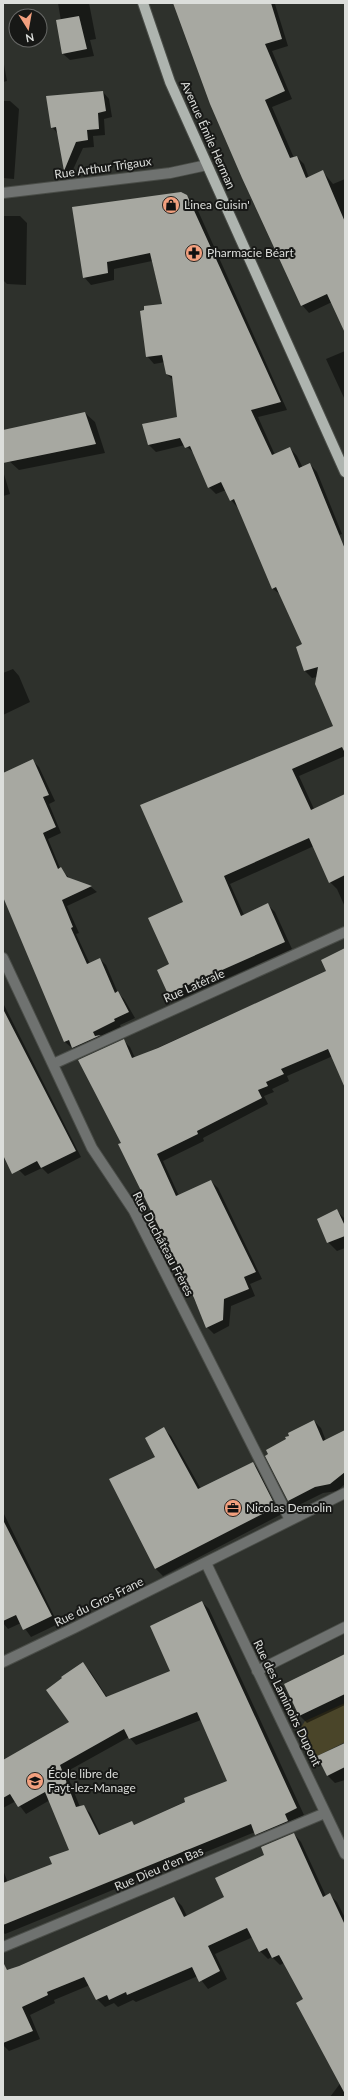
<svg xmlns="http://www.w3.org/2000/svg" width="348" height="2100" viewBox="0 0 348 2100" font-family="Lato,sans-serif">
<rect width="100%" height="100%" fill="#2e312c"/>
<path fill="#4a4529" d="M345,1703V1742L315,1757L305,1748L299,1731L305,1721Z"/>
<path fill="#0007" fill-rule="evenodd" d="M58,3H89L96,39L90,40L94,56L70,60L63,54L61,21Z
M174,3H277L275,4L288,46L272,51L292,99L272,107L294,158L297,157L304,164L309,178L323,172L333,184L345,179V331L332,302L309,313L302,305L211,104Z
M3,59L7,81L3,82Z
M103,92L109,99L112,117L104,119L105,135L93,136L94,147L83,148L70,176L65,171L58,134L52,127Z
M3,101H10L19,109L14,179L3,178Z
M187,196L195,204L287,410L258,417L275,455L290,448L297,456L303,468L310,464L317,472L342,534L339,535L345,548V756L299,776L314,809L345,796V907L337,889L330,882L314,846L230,884L244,915L267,904L275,912L292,949L176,1001L169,994L170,965L184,902L141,806L334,726L317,677L312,678L305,671L297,648L304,645L281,595L273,589L238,508L231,500L226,490L216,494L209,487L195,454L185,445L156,452L149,445L178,418L173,380L166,373L165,362L154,364L147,356L163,305L152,261L114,269V280L91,285L84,277Z
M3,216H20L27,223L26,285L7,284L3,280Z
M345,351V400L326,359Z
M85,413L95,422L105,453L19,470L9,461L3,445V431Z
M3,471L10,494L3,496Z
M13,669L19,676L30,702L3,715V673Z
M33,761L39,767L55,801L49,804L61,833L48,839L60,868L70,879L91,887L97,892L67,906L79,933L76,934L90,964L100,959L106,965L118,993L124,999L135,1018L120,1025L121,1028L102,1037L79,1054L65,1042L3,896V774Z
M345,949V1056H333L287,1076L289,1081L272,1089L274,1092L264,1096L268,1104L203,1138L204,1141L163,1161L179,1196L211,1181L218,1188L262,1279L250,1284L255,1296L231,1306L229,1326L214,1334L207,1327L122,1143L123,1040L130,1047L135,1058L327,971Z
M3,1003L81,1157L48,1174L42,1168L25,1176L19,1170L3,1128Z
M336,1210L345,1219V1248L337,1251L328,1242Z
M314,1421L321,1428L326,1441L345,1431V1484L337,1491L323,1493L295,1507L288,1500V1440Z
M164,1429L171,1436L201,1489L253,1463L260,1470L282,1514L163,1576L156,1569L111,1479L156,1457Z
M3,1512L58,1624L31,1637L21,1623L8,1629L3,1623Z
M202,1602L209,1609L304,1815L291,1821L295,1828L263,1841L255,1832L5,1934L3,1932V1870L8,1883L54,1865L70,1850L50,1800L26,1814L16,1801L3,1808V1761L71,1722L83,1664L90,1671L107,1697L172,1671ZM201,1720L229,1781L135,1825L131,1822L101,1835L90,1813L83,1806L80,1807L66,1772L129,1737L136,1745Z
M345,1655V1705L307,1723L299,1715Z
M345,1744V1780L335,1783L328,1776Z
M294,1834L301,1842L326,1896L330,1895L337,1902L345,1918V2097H330L342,2081L304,2000L284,1963L280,1965L272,1957L268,1959L260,1951L253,1937L215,1954L227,1979L208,1989L198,1976L136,2002L133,2000L118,2007L114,2003L105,2007L97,1999L90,1985L54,2000L55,2003L30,2015L40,2039L9,2051L3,2045V1973L174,1898L182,1906L187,1916L225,1897L266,1855Z"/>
<path fill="#a7a8a1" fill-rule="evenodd" d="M173,3H271L282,39L265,44L285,91L265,100L290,158L297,156L306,178L323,170L345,222V333L327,294L301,306L242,178L210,104Z
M79,16L87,49L62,54L56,20Z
M103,91L106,111L98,113L99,129L87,130L88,140L76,142L64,171L56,127L51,128L46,96Z
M181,192L187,195L281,402L251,410L272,455L290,447L299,468L310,463L345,549V753L342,747L292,769L311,810L345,794V875L329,883L309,838L224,876L241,916L268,903L285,942L168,994L157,970L169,964L148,918L183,902L140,805L333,726L315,684L318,667L304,671L296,647L302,644L276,587L272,589L234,499L230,501L221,482L208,488L190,446L185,448L180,438L148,445L142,424L177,417L172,376L166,374L162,355L146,357L140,311L144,310V306L162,304L150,253L107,262L108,273L83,278L72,207Z
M85,412L96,444L3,463V430Z
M33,759L49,795L43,797L56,827L43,833L58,869L61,867L67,877L92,886L62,900L73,927L71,928L87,964L100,958L115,993L118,991L129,1012L114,1019L115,1021L93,1032L95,1036L101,1035L72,1048L69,1040L64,1042L3,897V773Z
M345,948V1088L328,1049L281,1069L284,1074L266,1082L268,1086L258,1090L262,1098L197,1131L198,1134L157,1154L176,1196L211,1180L256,1272L244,1277L249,1289L224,1299L223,1320L206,1328L194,1298L118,1144L121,1143L78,1060L124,1039L132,1058L158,1048L326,971L321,960Z
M3,1009L76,1151L41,1168L37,1161L12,1174L3,1155Z
M337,1209L345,1226V1236L327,1243L317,1219Z
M314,1420L323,1441L345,1430V1472L330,1484L315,1487L288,1501L265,1456L268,1454L266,1450L286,1439L285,1437L289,1436L288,1433Z
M164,1427L198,1489L253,1462L276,1507L155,1569L109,1479L155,1457L145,1438Z
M3,1520L52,1616L23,1630L16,1615L3,1621Z
M202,1601L297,1808L285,1814L288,1821L255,1835L251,1824L3,1925V1883L52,1864L49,1857L69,1850L45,1792L18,1807L10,1794L3,1798V1760L69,1722L46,1690L62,1678L61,1677L83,1662L106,1697L170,1671L150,1626ZM197,1712L227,1781L184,1798L185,1802L134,1825L132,1821L99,1835L84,1805L76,1807L60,1765L124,1729L129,1739Z
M345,1654V1694L299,1716L284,1684Z
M345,1743V1767L327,1776L317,1756Z
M294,1833L323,1897L330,1893L345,1925V2094L296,2003L303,1999L279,1955L272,1958L267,1948L259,1952L247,1928L208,1946L220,1971L199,1982L192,1967L127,1995L126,1992L109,2000L107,1995L96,2000L84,1977L47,1992L48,1995L22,2007L33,2031L3,2043V1962L7,1970L19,1966L174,1897L184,1917L224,1897L215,1878L264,1855L261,1847Z"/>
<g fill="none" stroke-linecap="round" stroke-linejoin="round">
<g stroke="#4a4d48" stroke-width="12">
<path id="minor" d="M3,193L170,173L207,165
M3,958L92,1148L134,1211L290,1520
M53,1064L345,932
M206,1563L345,1854
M3,1662L74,1628L345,1493
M257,1671L345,1627
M3,1947L325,1813"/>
</g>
<g stroke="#4a4d48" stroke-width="12">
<path id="major" d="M143,3L170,82L345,472"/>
</g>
<use href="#minor" stroke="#6f7270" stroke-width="10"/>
<use href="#major" stroke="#aeb4af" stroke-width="10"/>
</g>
<defs>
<g id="shop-disc" transform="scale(0.9)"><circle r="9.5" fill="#f2a07f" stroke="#171816"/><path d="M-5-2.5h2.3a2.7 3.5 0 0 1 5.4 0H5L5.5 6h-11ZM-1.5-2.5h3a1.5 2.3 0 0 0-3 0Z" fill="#111"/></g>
<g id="pharmacy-disc" transform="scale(0.9)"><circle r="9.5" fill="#f2a07f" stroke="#171816"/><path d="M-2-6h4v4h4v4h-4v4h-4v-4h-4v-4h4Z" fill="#111"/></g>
<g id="office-disc" transform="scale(0.9)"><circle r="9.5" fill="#f2a07f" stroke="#171816"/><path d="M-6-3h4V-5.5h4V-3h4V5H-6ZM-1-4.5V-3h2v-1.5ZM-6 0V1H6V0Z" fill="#111"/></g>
<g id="school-disc" transform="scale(0.9)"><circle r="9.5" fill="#f2a07f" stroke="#171816"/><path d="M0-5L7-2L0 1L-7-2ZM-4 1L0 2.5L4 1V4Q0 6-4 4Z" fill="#111"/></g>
</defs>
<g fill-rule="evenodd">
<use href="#shop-disc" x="171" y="205"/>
<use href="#pharmacy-disc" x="194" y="253"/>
<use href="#office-disc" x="233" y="1508"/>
<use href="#school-disc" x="35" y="1781"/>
</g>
<g text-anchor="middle" stroke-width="4" stroke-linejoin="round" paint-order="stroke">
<g font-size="12" fill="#dcdedb" stroke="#171816">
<text transform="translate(208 135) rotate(66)" y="4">Avenue Émile Herman</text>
<text transform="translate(103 168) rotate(-8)" y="4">Rue Arthur Trigaux</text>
<text transform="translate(194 986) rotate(-24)" y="4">Rue Latérale</text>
<text transform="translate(163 1244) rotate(62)" y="4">Rue Duchâteau Frères</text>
<text transform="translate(99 1602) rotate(-26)" y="4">Rue du Gros Frane</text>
<text transform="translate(287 1703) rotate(64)" y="4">Rue des Laminoirs Dupont</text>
<text transform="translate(159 1869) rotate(-23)" y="4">Rue Dieu d'en Bas</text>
</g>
<g font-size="12" fill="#dcdedb" stroke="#171816" text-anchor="start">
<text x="184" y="209">Linea Cuisin'</text>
<text x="207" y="257">Pharmacie Béart</text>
<text x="246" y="1512">Nicolas Demolin</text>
<text x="48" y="1778">École libre de<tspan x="48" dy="14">Fayt-lez-Manage</tspan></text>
</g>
</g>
<rect width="348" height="2100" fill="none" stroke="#dcdedb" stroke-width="8"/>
<g transform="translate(28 28) rotate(169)"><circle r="19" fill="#171816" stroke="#666765"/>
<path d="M0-3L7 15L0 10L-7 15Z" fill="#f2a07f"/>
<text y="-6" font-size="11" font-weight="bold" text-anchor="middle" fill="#dcdedb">N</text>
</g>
</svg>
